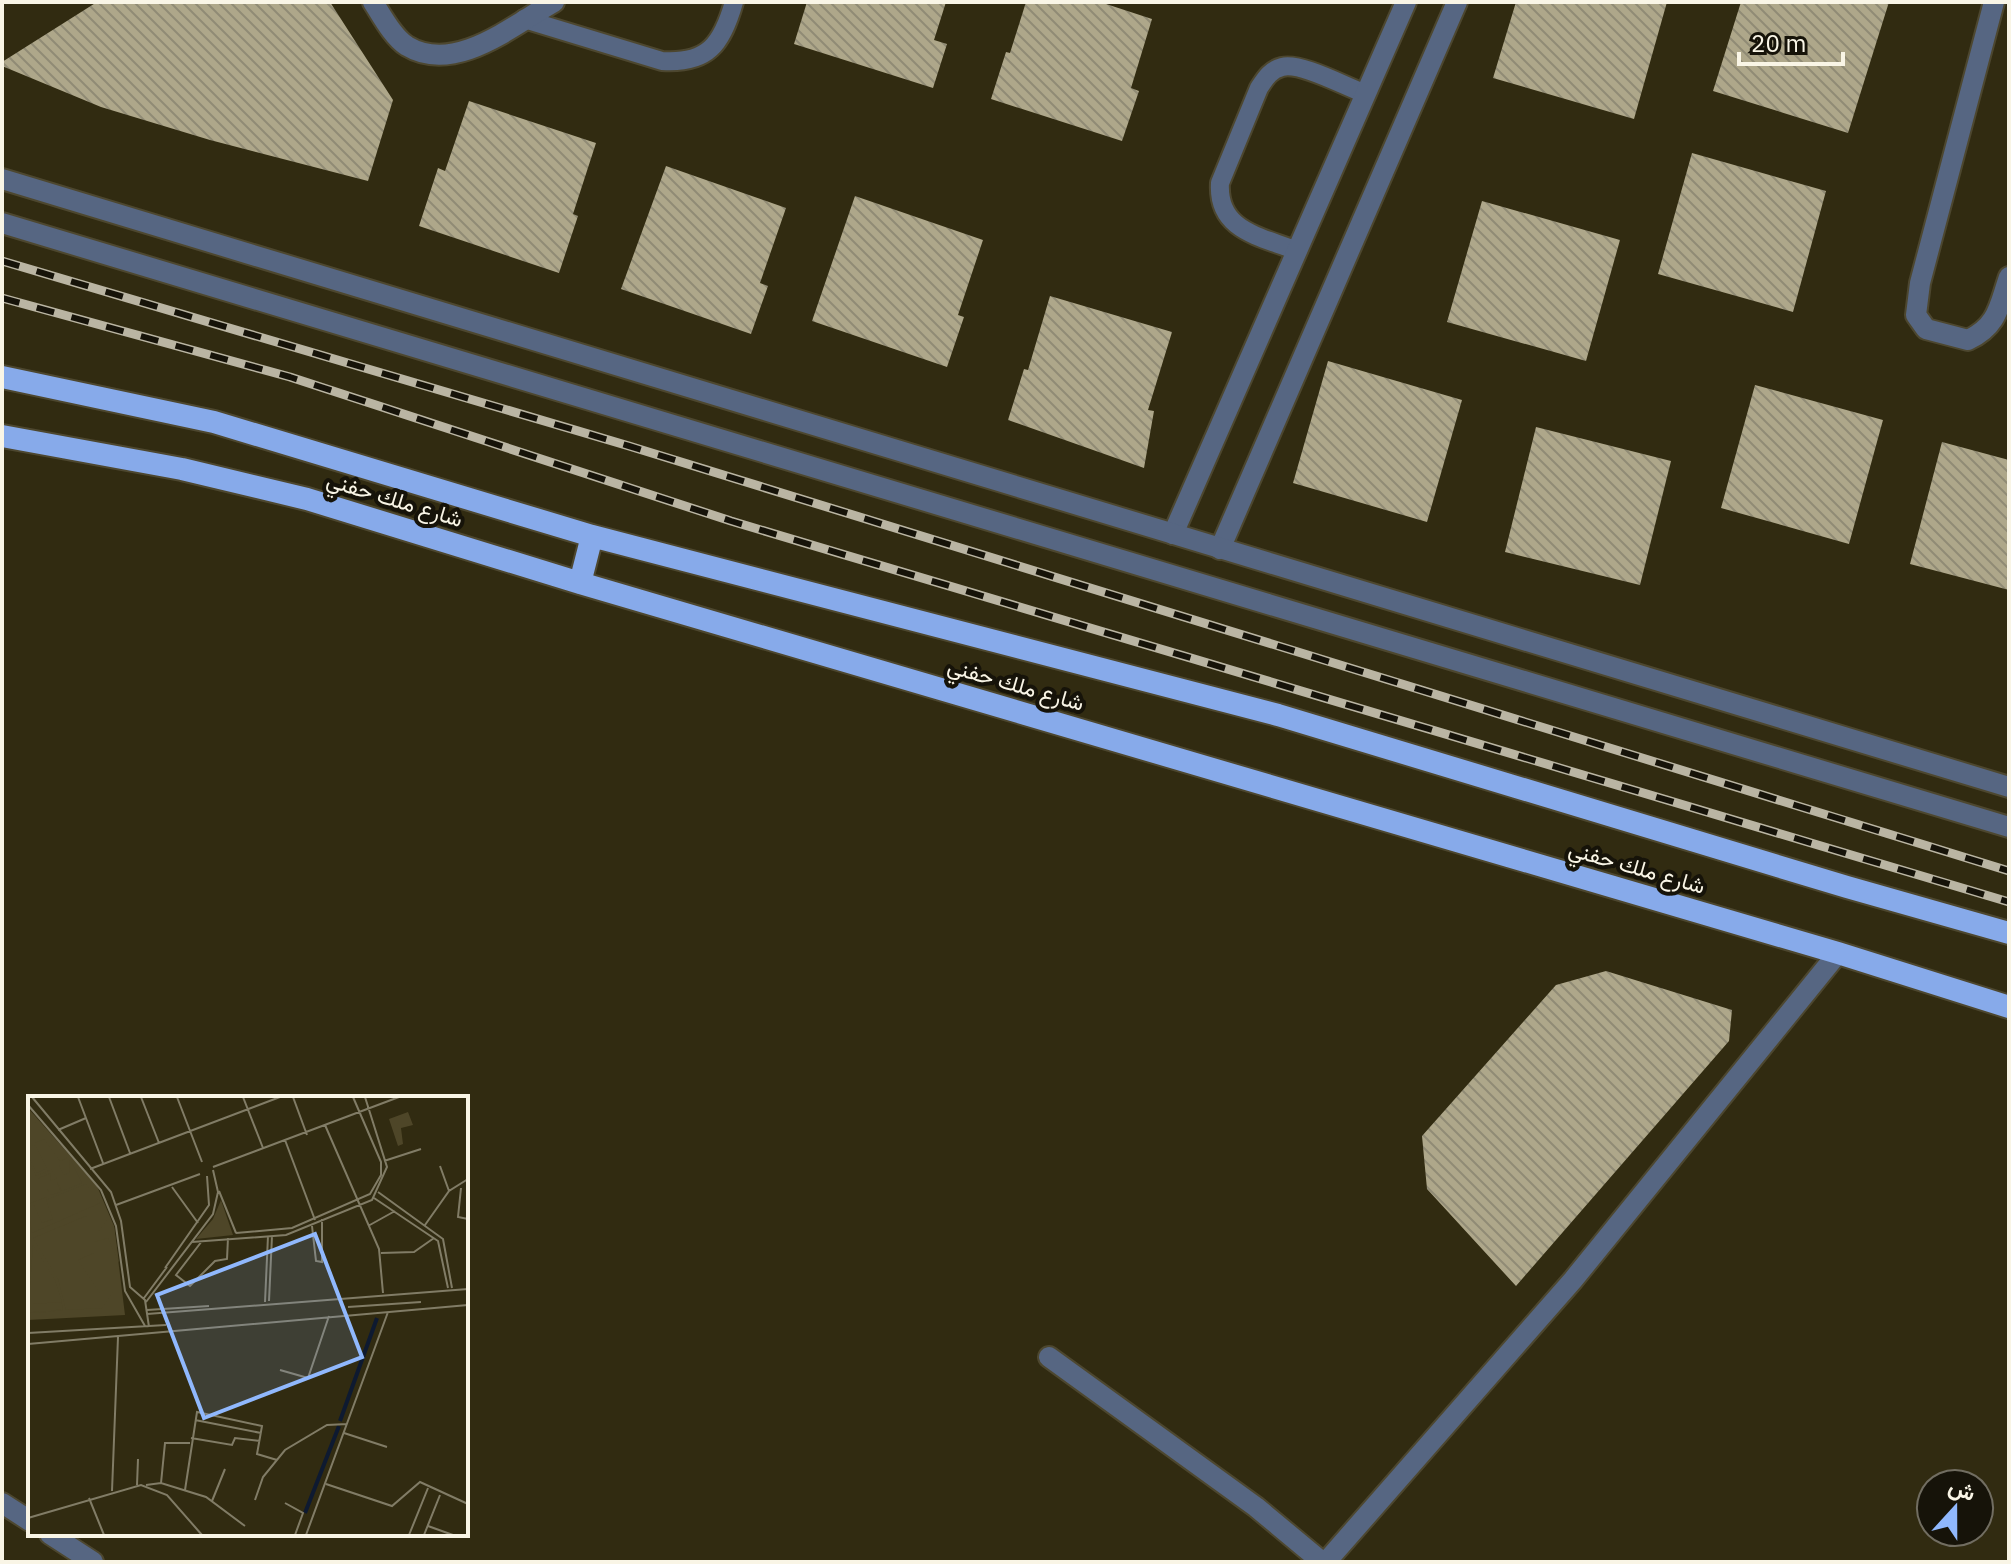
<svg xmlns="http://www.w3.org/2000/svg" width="2011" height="1564" viewBox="0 0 2011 1564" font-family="'IBM Plex Sans',Vazirmatn,sans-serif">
<defs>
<pattern id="building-back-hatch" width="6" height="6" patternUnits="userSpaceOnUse" patternTransform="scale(2)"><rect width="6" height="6" fill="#aea78a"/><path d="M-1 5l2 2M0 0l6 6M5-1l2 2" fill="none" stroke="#908b75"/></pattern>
</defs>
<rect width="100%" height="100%" fill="#312b11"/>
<path fill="url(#building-back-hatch)" d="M97,2H330L393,100L368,181L210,140L101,107L2,66V62Z
M807,2H946L934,40L947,44L933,88L794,44Z
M1026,2H1100L1152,19L1131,88L1139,91L1122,141L991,99L1006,52L1010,53Z
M1516,2H1667L1634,119L1493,78Z
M1741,2H1889L1848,133L1713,91Z
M469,101L596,143L573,214L578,216L559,273L419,226L438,168L445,171Z
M1692,153L1826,191L1793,312L1658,274Z
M666,166L786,208L760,283L768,286L751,334L621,289Z
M855,196L983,240L958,315L964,317L947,367L812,321Z
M1482,201L1620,240L1586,361L1447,322Z
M1050,296L1172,332L1148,410L1154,411L1144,468L1008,420L1024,369L1028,370Z
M1328,361L1462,400L1427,522L1293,483Z
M1755,385L1883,420L1849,544L1721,508Z
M1536,427L1671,461L1640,585L1505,552Z
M1942,442L2009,460V590L1910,564Z
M1606,971L1732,1010L1729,1041L1516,1286L1427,1189L1422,1136L1556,985Z"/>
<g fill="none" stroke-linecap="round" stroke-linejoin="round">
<g stroke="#4d472f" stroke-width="22">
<path id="service" d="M524,19L662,61C708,64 722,44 734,2
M1297,251C1260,236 1217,231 1220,183L1259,88C1265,79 1270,70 1282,67C1301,62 1346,87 1366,94"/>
</g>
<g stroke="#4d472f" stroke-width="24">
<path id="minor" d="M373,2C382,16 393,37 407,46C455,75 513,25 554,2
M1994,2L1920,283L1916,315L1926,329L1968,340C1998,326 1999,306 2009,277
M1173,534L1406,2
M1220,549L1457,2
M1049,1357L1256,1507L1322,1562
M2,1503L30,1521
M50,1534L93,1562
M1326,1562L1573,1280L1838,953"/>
</g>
<g stroke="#4d472f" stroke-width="24">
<path id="tertiary" d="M2,179L2009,787
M2,223L2009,827"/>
</g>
<g stroke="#4d472f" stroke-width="26">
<path id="trunk" d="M2,377L214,422L592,536L1278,715L1847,887L2009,933
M2,436L182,469L307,499L580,583L1838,953L2009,1007
M580,583L592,536"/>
</g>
<use href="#service" stroke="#566682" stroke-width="18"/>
<use href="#minor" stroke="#566682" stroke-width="20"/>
<use href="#tertiary" stroke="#566682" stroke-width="20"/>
<use href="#trunk" stroke="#87aaea" stroke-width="22"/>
<g stroke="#bab5a3" stroke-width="9">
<path id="rail" d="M2,261L629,446L2009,871
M2,298L290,377L731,521L2009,902"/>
</g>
<use href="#rail" stroke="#161309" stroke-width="6" stroke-dasharray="18" stroke-linecap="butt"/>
</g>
<g text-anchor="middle" stroke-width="8" stroke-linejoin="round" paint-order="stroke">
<g font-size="22" fill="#f9f5e6" stroke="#161309">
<text transform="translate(395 499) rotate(17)" y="8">شارع ملك حفني</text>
<text transform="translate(1016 684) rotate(16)" y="8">شارع ملك حفني</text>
<text transform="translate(1637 867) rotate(16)" y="8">شارع ملك حفني</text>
</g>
</g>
<g transform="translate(28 1096)">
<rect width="440" height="440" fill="#312b11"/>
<path d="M0,12L69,90L86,130L97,219L0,224ZM380,16L385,29L373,32L375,48L370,50L361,23ZM193,104L205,139L168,143L185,123Z" fill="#4e4628"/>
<path d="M0,18L39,62L32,65L16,43L7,47L3,50L7,49L19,72L9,77L0,60ZM0,63L8,80L22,74L10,83L23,77L22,85L29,82L23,73L31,69L36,79L41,77L42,63L54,87L34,95L29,86L33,96L23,99L19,93V101L0,108ZM58,88L72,107L4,137L0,111L6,109L14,127L25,123L18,104ZM58,120L71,135L79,124L86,130L91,167L80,142L66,146V157L50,164L72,197L79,192L85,196L74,212L38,214L30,183L5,142ZM5,149L27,184L33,203L35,214L19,216L33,213V206L5,208V215L18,216L0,217Z" fill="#4e4628"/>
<path fill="none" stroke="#0e1a31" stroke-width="4" d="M312,325L349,222M277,417L311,330"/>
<path fill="none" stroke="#817c66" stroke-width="2" d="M4,1L83,96L93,125L102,191L117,204L121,231M50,1L75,67M81,1L102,57M113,1L131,47M149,1L174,66M215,1L235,52M265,1L279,39M0,9L73,94L88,130L97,195L117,230M297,29L351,153L355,197M30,34L58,22M257,44L287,124M356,65L393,53M412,70L421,95M185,71L371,1M62,73L252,1M144,91L170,127M433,92L430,121L440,123M191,95L208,137M350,96L415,143L424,192M346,102L410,145L420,192M88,109L172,78M397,129L421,95L440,83M284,130L288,165L294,166V123M340,130L367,115M208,137L264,132L342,98L353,79V66L325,1M174,145L148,179L162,190L187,165L199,163L200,142M164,146L258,139L344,104L359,71L337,1M353,157L386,156L406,142M137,172L181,109L179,80M116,202L139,171M241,205L244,140M118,206L185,118L190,96L185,74M237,206L240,140M320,211L393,206M119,214L181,210M119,218L440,193M0,237L138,229M0,248L440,209M252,274L280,282L301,220M167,324L233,337M316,337L359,351M163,342L204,349L207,342L232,345M133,387L137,347H162M298,388L364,410L392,386L440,408M109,389L110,363M118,389L133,387L178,401L217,430M157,394L169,316L234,330L229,358L249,364M84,395L90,241M61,402L76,439M227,404L235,381L257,354L299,329L319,328M184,405L197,373M257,407L275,417L267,439M0,422L113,389L139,399L174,439M400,430L425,439M278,439L360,216M381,439L400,392M396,439L412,399"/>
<path fill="#90b8fd" fill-opacity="0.15" stroke="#90b8fd" stroke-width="4" d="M287,138L334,261L176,322L129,199Z"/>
<rect width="440" height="440" fill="none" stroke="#f9f5e6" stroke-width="4"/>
</g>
<rect width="2011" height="1564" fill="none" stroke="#f9f5e6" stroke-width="8"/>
<g transform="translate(1955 1508) rotate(21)"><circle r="38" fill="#161309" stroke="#716d61" stroke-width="2"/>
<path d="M0-6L14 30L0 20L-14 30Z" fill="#90b8fd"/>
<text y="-12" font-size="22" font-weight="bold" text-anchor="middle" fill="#f9f5e6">ش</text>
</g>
<path d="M1739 52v12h104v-12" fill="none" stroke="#f9f5e6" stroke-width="4"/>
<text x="1751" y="52" font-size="24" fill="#f9f5e6" stroke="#161309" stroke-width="6" paint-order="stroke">20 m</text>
</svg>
